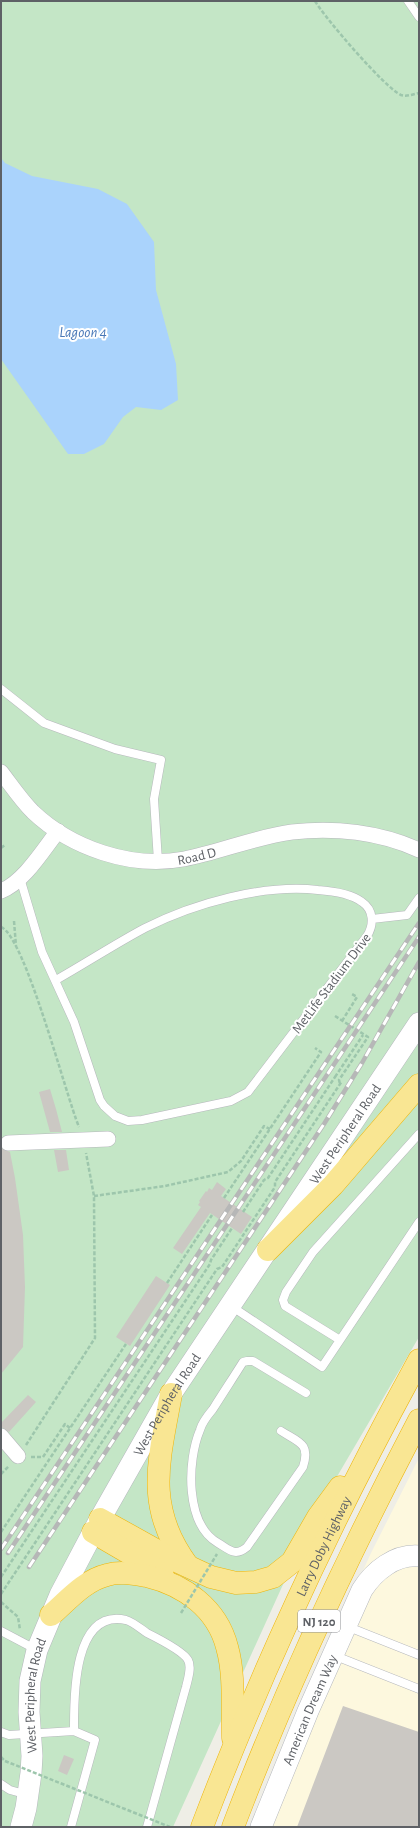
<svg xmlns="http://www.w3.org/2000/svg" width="420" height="1828" viewBox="0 0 420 1828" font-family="'Alegreya Sans',sans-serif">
<rect width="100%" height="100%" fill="#efeee6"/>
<path fill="#fdf8de" d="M419,1458V1827H253L332,1639L371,1553Z"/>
<path fill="#c4e6c6" d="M1,1H419V1337L315,1514L173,1827H1Z"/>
<path fill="#aad3fc" d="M1,158L5,163L32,176L98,189L127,204L154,242L156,290L176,364L178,400L161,410L136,407L123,417L104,444L84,454H68L1,359Z"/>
<path fill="#cbc8c3" d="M50,1089L56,1109L62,1132H50L39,1092Z
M1,1148L10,1152L15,1178L23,1235L25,1287L23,1347L1,1374Z
M54,1150H66L69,1170L58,1172Z
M217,1182L226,1189L221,1196L252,1217L241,1234L210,1213L182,1254L173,1248L201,1207L198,1205L200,1202L199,1201L206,1191L207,1192L209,1188L212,1190Z
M156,1276L170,1285L130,1346L116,1337Z
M28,1395L36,1402L9,1432L1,1427V1423Z
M343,1706L419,1732V1827H297Z
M64,1755L74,1759L67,1775L58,1771Z"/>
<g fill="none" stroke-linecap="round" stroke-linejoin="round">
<g stroke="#b6b8bc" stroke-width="9">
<path id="lane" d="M408,1L419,17
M1,689L44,723L115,749L161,760L154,799L158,861
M20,878L42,952L74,1022L100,1100L104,1106L115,1116L128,1121L142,1120L231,1101L248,1092L367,936C374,925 374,910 362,902C350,893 332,891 318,890C263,884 195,903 145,928C115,944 86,963 56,980
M372,919L407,915L419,898
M231,1306L322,1367L419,1222
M340,1340L285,1306L283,1300L286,1292L313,1252L419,1134
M281,1431C298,1442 311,1443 303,1467L247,1547C235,1557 230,1550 218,1543C185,1524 187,1461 200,1430C202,1422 208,1415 213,1409C223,1393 233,1378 243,1362L247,1361H253L306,1393
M346,1626L419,1655
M1,1631L37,1650
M333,1655L419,1689
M74,1731C74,1700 72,1608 126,1620C133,1622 141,1629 147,1633C157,1638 183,1651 188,1660C192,1667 188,1679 186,1687L147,1827
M1,1732L9,1735L74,1731L95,1740L71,1827
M1,1784L10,1790L28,1795"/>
</g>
<g stroke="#b6b8bc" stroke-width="16">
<g id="street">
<path id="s1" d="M1,772C11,785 21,800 33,812C71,848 131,869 184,859C220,852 255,837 292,832C334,827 380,832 419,850"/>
<path d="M1,891C24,882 43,850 58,831"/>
<path d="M8,1143L108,1139"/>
<path d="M1,1436L18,1456"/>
</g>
</g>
<g stroke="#b5b8bd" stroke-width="22">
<g id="secondary">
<path id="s2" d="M21,1827L26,1808L31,1773L32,1756L29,1712L30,1681L37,1650L60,1595L100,1519L171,1394L419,1023"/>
<path id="s3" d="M261,1827L308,1711L362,1590C374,1571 395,1554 419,1556"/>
</g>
</g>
<g stroke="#eeb508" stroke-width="23">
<g id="highway">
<path d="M268,1250L333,1185L419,1085"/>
<path d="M171,1394C159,1461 144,1507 188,1566"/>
<path d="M100,1519L172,1559L211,1577L236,1583L256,1582L273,1577L292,1562L318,1517L340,1487"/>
<path d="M93,1532L153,1567L163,1576"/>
<path d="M51,1615C67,1601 85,1580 107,1575C120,1571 134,1574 147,1576C184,1585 217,1608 227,1647C235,1675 232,1708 233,1738"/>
<path id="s4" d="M202,1827C263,1666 336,1511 419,1360"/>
<path d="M233,1827C286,1687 349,1553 419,1420"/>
</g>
</g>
<path stroke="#9dc6ac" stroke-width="2.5" stroke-dasharray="4 2" stroke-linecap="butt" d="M315,1C325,18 385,88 401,95C407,97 413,94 419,93
M1,848L5,845
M14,921L16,946
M1,927C25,936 66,1096 79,1127
M335,1016L368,1037L339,1080L340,1084
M342,1021L357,997L352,994
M335,1077L363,1035
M94,1196L165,1186L228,1172L241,1161L264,1126L270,1129
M224,1198L321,1052L315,1048
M243,1212L264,1180L268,1178L335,1077
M167,1283L212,1215
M26,1445L95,1338L94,1196L86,1153
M31,1457H43L65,1424L70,1428
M1,1474L9,1466
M1,1532L126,1344
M1,1577L210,1264L211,1260L232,1228
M1,1594L217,1269L222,1267L275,1187V1182L342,1081
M1,1602L18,1617L20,1630
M1,1757L5,1761"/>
<use href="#lane" stroke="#fff" stroke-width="8"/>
<use href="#street" stroke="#fff" stroke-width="15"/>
<use href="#secondary" stroke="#fff" stroke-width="21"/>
<use href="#highway" stroke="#f9e693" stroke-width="22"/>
<g stroke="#b6b7b7" stroke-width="4.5">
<path id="rail" d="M1,1549L419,923
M8,1553L419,937
M29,1567L324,1124L362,1063L419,962"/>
</g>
<use href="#rail" stroke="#fff" stroke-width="3" stroke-dasharray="9" stroke-linecap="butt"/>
<path stroke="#9dc6ac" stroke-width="2.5" stroke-dasharray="4 2" stroke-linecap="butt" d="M181,1613L217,1554
M5,1761L170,1827"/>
</g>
<g text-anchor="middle" stroke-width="4" stroke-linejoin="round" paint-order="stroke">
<rect fill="#fff" stroke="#8e9094" stroke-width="1" x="298" y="1610" width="42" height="22" rx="3"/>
<g font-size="13" font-weight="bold" fill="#5e6166">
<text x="319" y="1626">NJ 120</text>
</g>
<g font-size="14" fill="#5e6166" stroke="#fff">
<text dy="5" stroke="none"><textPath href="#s1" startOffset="228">Road D</textPath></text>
<text transform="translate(331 983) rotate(-53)" y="5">MetLife Stadium Drive</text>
<text dy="5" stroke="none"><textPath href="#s2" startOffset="781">West Peripheral Road</textPath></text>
<text dy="5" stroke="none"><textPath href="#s2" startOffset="457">West Peripheral Road</textPath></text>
<text dy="5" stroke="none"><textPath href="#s4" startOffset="306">Larry Doby Highway</textPath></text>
<text dy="5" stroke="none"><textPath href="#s2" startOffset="133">West Peripheral Road</textPath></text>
<text dy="5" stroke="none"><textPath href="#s3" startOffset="127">American Dream Way</textPath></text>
</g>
<g font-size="15" font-style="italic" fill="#4978b7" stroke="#fff">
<text x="83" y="337">Lagoon 4</text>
</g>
</g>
<rect width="420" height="1828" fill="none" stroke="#5e6166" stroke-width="4"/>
</svg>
